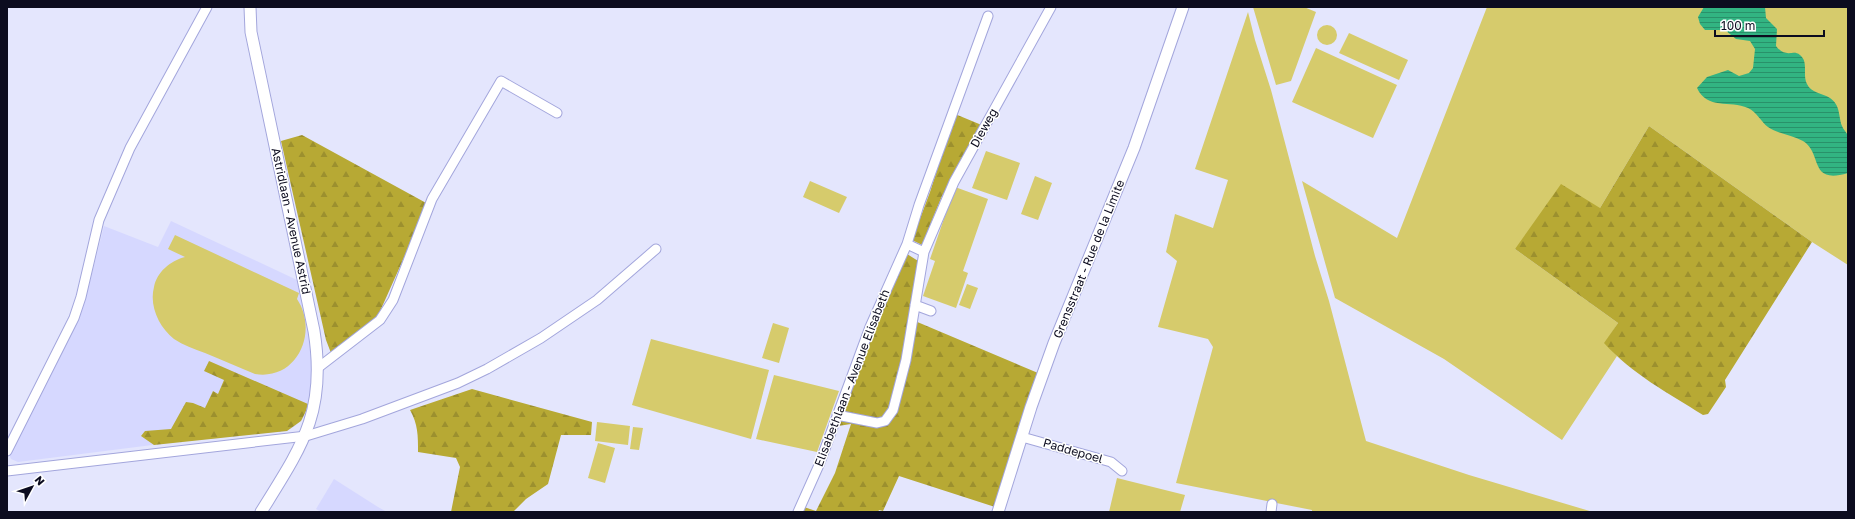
<svg xmlns="http://www.w3.org/2000/svg" width="1855" height="519" viewBox="0 0 1855 519" font-family="'Golos Text',sans-serif">
<defs>
<pattern id="forest-firs" width="22" height="20" patternUnits="userSpaceOnUse"><rect width="22" height="20" fill="#b7a934"/><path d="M5 1l3.5 6h-7zM16 11l3.5 6h-7z" fill="#9c902e"/></pattern>
<pattern id="water-rules" width="6" height="5" patternUnits="userSpaceOnUse"><rect width="6" height="5" fill="#32b482"/><path d="M0 2.5h6" fill="none" stroke="#29916a"/></pattern>
</defs>
<rect width="100%" height="100%" fill="#e4e6fd"/>
<path fill="#d6d8ff" d="M171,221L297,280L308,330L312,372L311,392L304,417L295,426L287,431L176,442L18,462L11,459L9,454L53,369L76,322L87,293L104,226L158,247Z
M334,479L378,507L387,512H321L316,509Z"/>
<path fill="#d6cb6c" d="M1253,7H1304L1316,12L1291,81L1276,85Z
M1487,7H1848V265L1812,242L1649,126L1600,208L1515,249L1618,323L1605,343L1617,356L1562,440L1444,359L1335,298L1302,181L1397,238Z
M1248,12L1255,40L1271,90L1315,256L1329,301L1366,441L1469,475L1593,512H1312V510L1176,483L1213,347L1208,339L1158,327L1177,261L1166,252L1175,214L1213,228L1228,180L1195,169Z
M1317 35a10 10 0 1 1 20 0a10 10 0 1 1-20 0Z
M1349,33L1408,60L1399,80L1339,53Z
M1316,48L1397,85L1373,138L1292,102Z
M986,151L1020,163L1007,200L972,188Z
M1035,176L1052,183L1038,220L1021,214Z
M810,181L847,197L839,213L803,197Z
M955,187L988,199L963,271L968,273L956,308L923,296L935,261L930,259Z
M175,235L299,293L297,299C319,332 297,381 255,374C238,367 222,360 205,353C194,349 183,345 174,339C159,327 149,306 154,287C157,272 170,261 185,257L168,249Z
M967,284L978,288L970,309L959,305Z
M773,323L789,328L779,363L762,358Z
M651,339L769,370L751,439L632,405Z
M774,375L839,391L817,452L756,439Z
M597,422L630,426L628,445L595,441Z
M633,427L643,428L639,450L630,449Z
M598,443L615,448L605,483L588,478Z
M1117,478L1185,495L1180,512H1109Z"/>
<path fill="url(#forest-firs)" d="M955,114L984,126L942,196L922,245L912,240L930,192Z
M1649,126L1812,242L1725,380L1726,387L1708,414L1703,415C1668,393 1632,374 1604,343L1618,323L1515,249L1561,184L1600,208Z
M302,135L428,204L377,318L331,353L326,340L281,141Z
M907,254L923,264L915,321L1038,373L995,507L899,476L883,511L879,510L878,512H802L804,507L816,511L835,473L851,424L838,426L874,328Z
M209,361L308,404L306,411L301,421L287,431L154,445L141,436L145,431L171,429L186,402L193,403L205,408L213,391L218,394L224,380L204,371Z
M472,389L592,422L591,435H561L548,484L526,499L513,512H451L460,467L456,458L418,452C418,436 418,424 410,410Z"/>
<path fill="url(#water-rules)" d="M1704,7H1765L1766,18L1777,29L1776,46C1786,59 1793,49 1800,55C1809,62 1802,75 1807,84C1811,93 1822,93 1830,98C1841,106 1838,115 1842,126C1843,129 1847,133 1848,136C1850,147 1848,162 1848,173C1808,185 1823,153 1803,141C1792,135 1778,134 1768,127C1761,122 1757,112 1748,108C1730,100 1707,110 1697,88L1707,77L1728,70L1739,76L1749,73L1753,68L1755,49L1750,41L1736,39L1725,30H1705L1700,24L1698,17Z"/>
<g fill="none" stroke-linecap="round" stroke-linejoin="round">
<g stroke="#a3a6dc" stroke-width="11">
<path id="minor" d="M907,244L924,252
M915,305L931,311
M319,367L380,320L393,300L432,199L501,81L557,113
M837,415L877,423L885,421L893,410L906,360L924,252L954,182L1051,7
M1022,437L1111,462L1122,471
M7,451L74,318L81,297L99,220L130,148L207,7
M7,471L306,436L362,419L458,383L487,369L541,338L597,300L656,249
M798,512L819,465L870,327L907,244L919,205L988,16
M1271,512L1272,504"/>
</g>
<g stroke="#a3a6dc" stroke-width="13">
<path id="tertiary" d="M250,7L251,32L314,331C327,412 302,446 261,512
M998,512L1031,407L1054,343L1134,148L1183,7"/>
</g>
<use href="#minor" stroke="#fff" stroke-width="9"/>
<use href="#tertiary" stroke="#fff" stroke-width="11"/>
</g>
<g text-anchor="middle" stroke-width="3" stroke-linejoin="round" paint-order="stroke">
<g font-size="12" fill="#0c0c1f" stroke="#fff">
<text transform="translate(984 128) rotate(-61)" y="4">Dieweg</text>
<text transform="translate(291 221) rotate(78)" y="4">Astridlaan - Avenue Astrid</text>
<text transform="translate(1089 259) rotate(-68)" y="4">Grensstraat - Rue de la Limite</text>
<text transform="translate(852 378) rotate(-69)" y="4">Elisabethlaan - Avenue Elisabeth</text>
<text transform="translate(1073 451) rotate(16)" y="4">Paddepoel</text>
</g>
</g>
<rect width="1855" height="519" fill="none" stroke="#0c0c1f" stroke-width="16"/>
<g transform="translate(32 487) rotate(50)" stroke="#ffffff" stroke-width="3" paint-order="stroke">
<path d="M0-3L7 15L0 10L-7 15Z" fill="#0c0c1f"/>
<text y="-6" font-size="11" font-weight="bold" text-anchor="middle" fill="#0c0c1f">N</text>
</g>
<path d="M1715 30v6h109v-6" fill="none" stroke="#0c0c1f" stroke-width="2"/>
<text x="1721" y="30" font-size="12" fill="#0c0c1f" stroke="#ffffff" stroke-width="3" paint-order="stroke">100 m</text>
</svg>
